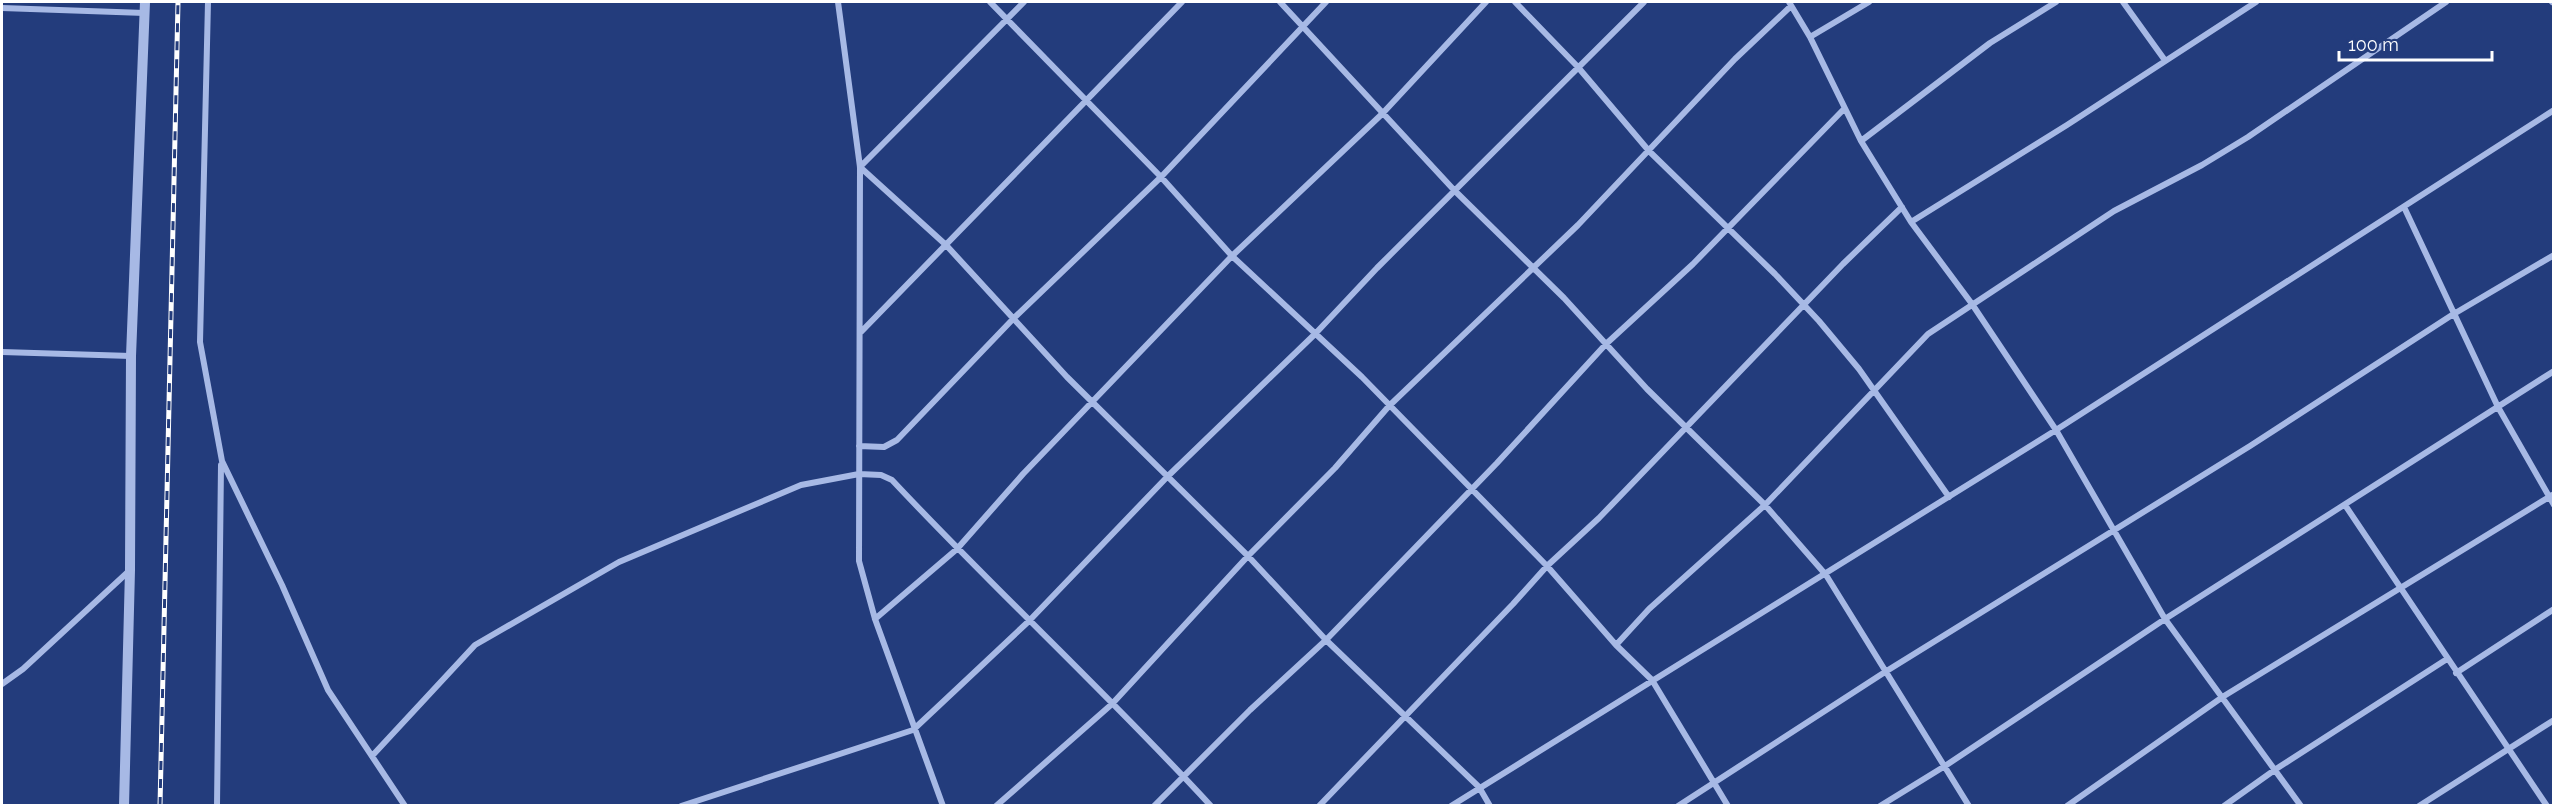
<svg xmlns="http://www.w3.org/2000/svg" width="2555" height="807" viewBox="0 0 2555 807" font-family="Raleway,sans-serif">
<rect width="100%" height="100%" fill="#233c7c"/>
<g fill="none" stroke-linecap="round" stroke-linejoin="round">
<path stroke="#a7b9e5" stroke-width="6" d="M208,2L200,342L222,461L282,585L328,690L405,806
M838,2L860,167L859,561L875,619L943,806
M990,2L1161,177L1232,256L1362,377L1547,566L1616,645L1652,680L1728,806
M1024,2L860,167L946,245L1067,377L1248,556L1326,640L1479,787L1490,806
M1280,2L1454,190L1564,298L1647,389L1765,505L1826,575L1969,806
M1515,2L1577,66L1649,151L1775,274L1819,321L1859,369L1949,497
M1789,2L1810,37L1861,141L1911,222L1972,304L2056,430L2165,619L2301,806
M2123,2L2164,59
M2552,2L2554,3
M2,8L145,13
M1810,37L1869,2
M1861,141L1990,43L2056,2
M2404,207L2498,407L2554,505
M1911,222L2067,125L2256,2
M860,333L1182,2
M2,352L131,356
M859,446L884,447L897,440L1013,319L1161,177L1326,2
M2345,505L2547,806
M875,619L957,549L1023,474L1232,256L1382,114L1486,2
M1616,645L1649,609L1765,505L1928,334L2114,211L2202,165L2248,137L2446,2
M2456,673L2554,609
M2,684L23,669L129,571
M372,756L475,645L619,562L801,485L859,474L881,475L892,480C996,591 1108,694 1211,806
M217,806L221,465
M681,806L913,730L1029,621L1168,476L1315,334L1377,268L1644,2
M996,806L1112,704L1248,556L1335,468L1389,406L1578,225L1735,59L1791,6
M1154,806L1250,710L1326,640L1497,463L1606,344L1693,264L1844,109
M1319,806L1513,604L1547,566L1599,518L1843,264L1902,207
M1451,806L2056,430L2554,110
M1678,806L1885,672L2250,446L2452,315L2554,255
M1880,806L1945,766L2165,619L2554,371
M2067,806L2224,696L2554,494
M2224,806L2276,769L2447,659
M2419,806L2554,720"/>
<path stroke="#a7b9e5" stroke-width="10" d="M124,806L130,570L131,356L145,2"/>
<g stroke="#fff" stroke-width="5">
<path id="rail" d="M160,806L178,2"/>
</g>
<use href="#rail" stroke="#233c7c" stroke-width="3" stroke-dasharray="9" stroke-linecap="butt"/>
</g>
<rect width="2555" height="807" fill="none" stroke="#ffffff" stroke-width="6"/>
<path d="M2339 51v9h153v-9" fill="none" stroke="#ffffff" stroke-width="3"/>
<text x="2348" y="51" font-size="18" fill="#ffffff" stroke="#233c7c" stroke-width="4.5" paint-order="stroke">100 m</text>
</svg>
